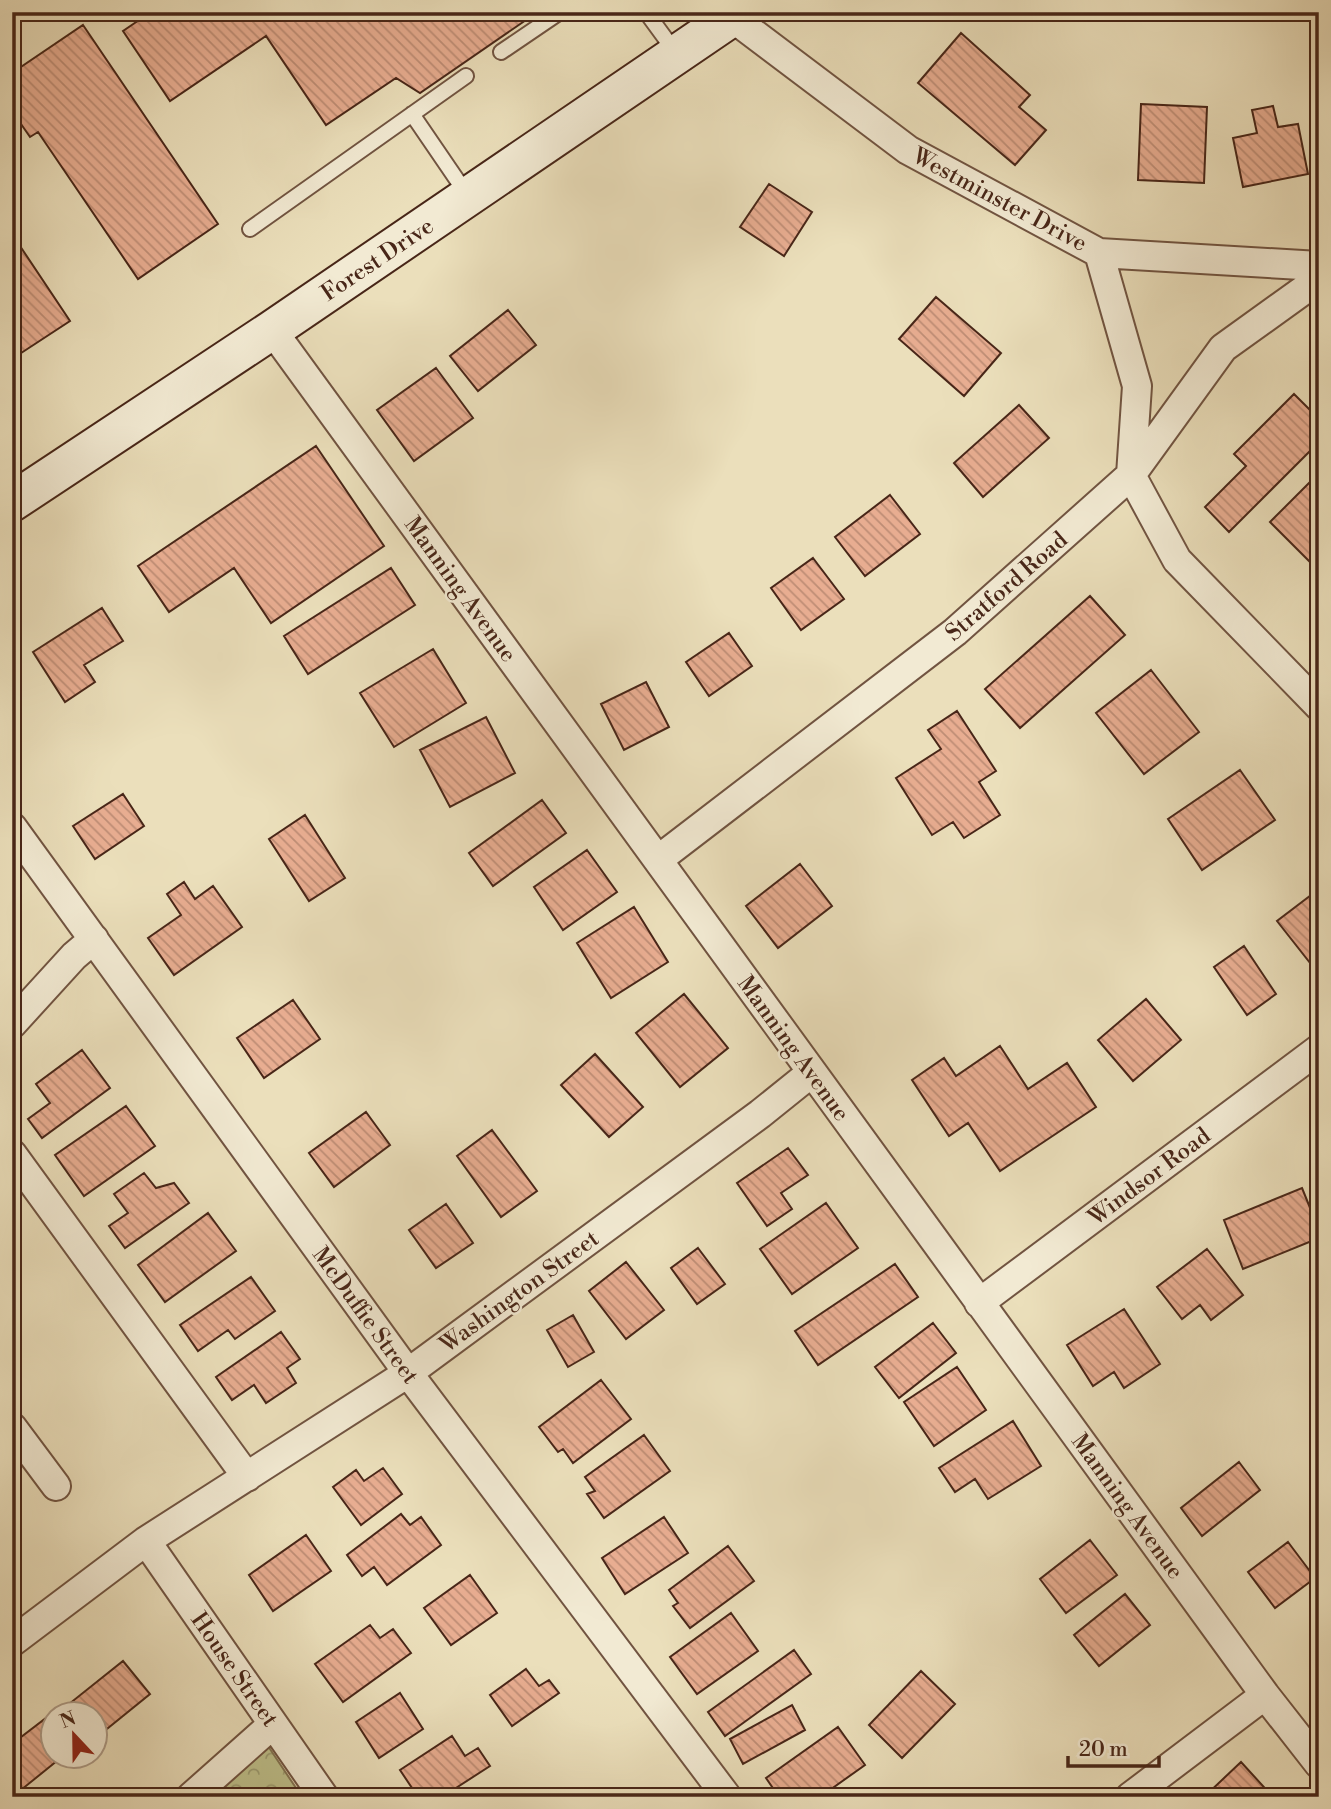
<svg xmlns="http://www.w3.org/2000/svg" width="1331" height="1809" viewBox="0 0 1331 1809" font-family="'Libre Bodoni',serif">
<defs>
<pattern id="forest-crowns" width="20" height="18" patternUnits="userSpaceOnUse" patternTransform="scale(1.75)"><rect width="20" height="18" fill="#bec08b"/><path d="M2 6a3 3 0 1 1 6 0M12 15a3 3 0 1 1 6 0" fill="none" stroke="#9c9c71"/></pattern>
<pattern id="building-back-hatch" width="6" height="6" patternUnits="userSpaceOnUse" patternTransform="scale(1.75)"><rect width="6" height="6" fill="#e8ad91"/><path d="M-1 5l2 2M0 0l6 6M5-1l2 2" fill="none" stroke="#be8d75"/></pattern>
</defs>
<rect width="100%" height="100%" fill="#ebdfbb"/>
<filter id="stains"><feTurbulence type="fractalNoise" baseFrequency=".00286" numOctaves="4"/><feColorMatrix values="0 0 0 0 .2 0 0 0 0 .09 0 0 0 0 .02 0 0 0 .5 -.17"/></filter>
<radialGradient id="worn" r=".72"><stop offset=".6" stop-color="#630" stop-opacity="0"/><stop offset="1" stop-color="#630" stop-opacity=".3"/></radialGradient>
<path fill="url(#forest-crowns)" stroke="#837352" stroke-width="2" d="M266,1743L302,1797H203Z"/>
<path fill="url(#building-back-hatch)" stroke="#482618" stroke-width="2" d="M151,12H521L526,20L420,93L396,78L326,125L266,36L170,101L123,31Z
M83,25L218,224L138,279L38,132L30,137L12,111V73Z
M961,33L1030,95L1019,107L1046,130L1015,165L918,83Z
M1141,104L1207,107L1204,183L1138,180Z
M1273,106L1278,127L1298,124L1308,174L1243,187L1233,138L1257,133L1252,110Z
M769,184L812,212L784,256L740,227Z
M12,234L70,321L12,359Z
M936,297L1001,353L964,396L899,339Z
M508,310L536,345L478,391L450,356Z
M436,368L473,418L414,461L377,410Z
M1294,394L1319,419V442L1229,532L1205,507L1246,466L1234,454Z
M1019,405L1049,438L983,497L954,463Z
M316,446L384,546L271,623L234,568L169,612L138,566Z
M1310,482L1319,492V565L1316,568L1270,522Z
M890,495L920,534L865,576L835,537Z
M813,558L844,599L801,630L771,588Z
M391,568L415,605L308,674L284,636Z
M1090,596L1125,635L1020,728L985,689Z
M102,608L123,641L84,665L95,682L65,702L33,652Z
M729,633L752,666L709,696L686,662Z
M433,649L466,703L394,747L360,693Z
M1151,670L1199,732L1144,774L1096,713Z
M646,682L669,727L624,750L601,704Z
M957,711L996,771L979,782L1000,815L964,838L953,822L932,835L896,778L941,749L928,730Z
M486,717L515,773L450,807L420,750Z
M1240,770L1275,820L1202,870L1168,819Z
M123,794L144,826L95,859L73,826Z
M542,800L566,833L493,886L469,853Z
M305,815L345,878L309,901L269,839Z
M587,850L617,892L563,930L534,887Z
M800,864L832,906L778,948L746,906Z
M184,882L195,899L213,886L242,927L174,975L148,938L181,915L167,894Z
M1319,889V973H1318L1277,921Z
M634,907L668,962L611,998L577,943Z
M1244,946L1276,994L1247,1015L1214,967Z
M684,994L728,1048L680,1087L636,1033Z
M1146,999L1181,1040L1133,1081L1098,1040Z
M293,1000L320,1039L264,1078L237,1038Z
M1000,1046L1028,1089L1067,1063L1096,1107L1000,1171L968,1123L949,1136L912,1080L944,1058L956,1076Z
M82,1050L110,1088L42,1138L28,1119L50,1103L36,1084Z
M595,1054L643,1107L609,1137L561,1085Z
M126,1106L155,1146L84,1196L55,1155Z
M366,1112L390,1145L334,1187L309,1153Z
M492,1130L537,1191L501,1217L457,1156Z
M788,1148L808,1175L781,1193L792,1209L767,1226L737,1183Z
M144,1173L156,1188L174,1183L189,1203L125,1248L109,1226L128,1213L114,1194Z
M1302,1188L1319,1230V1238L1243,1269L1224,1220Z
M826,1203L858,1248L792,1294L760,1249Z
M446,1204L473,1243L436,1268L409,1230Z
M208,1213L236,1251L165,1302L138,1265Z
M698,1248L725,1284L697,1304L671,1268Z
M1207,1249L1243,1295L1211,1320L1200,1305L1182,1319L1157,1287Z
M626,1262L664,1310L626,1339L589,1291Z
M895,1264L918,1297L818,1365L795,1331Z
M251,1277L275,1311L235,1339L228,1330L198,1351L180,1325Z
M1124,1309L1160,1364L1124,1388L1114,1372L1093,1386L1067,1345Z
M573,1315L594,1352L568,1367L547,1330Z
M933,1323L956,1353L899,1398L875,1367Z
M281,1332L300,1359L287,1368L296,1383L266,1403L254,1385L232,1400L216,1377Z
M957,1367L986,1410L934,1446L904,1402Z
M601,1380L631,1419L573,1463L563,1449L558,1452L539,1427Z
M1013,1421L1041,1466L988,1499L975,1479L955,1492L939,1468Z
M644,1435L670,1471L604,1518L587,1494L595,1491L585,1477Z
M1239,1462L1260,1490L1202,1536L1181,1508Z
M383,1468L402,1494L361,1525L333,1487L356,1470L364,1481Z
M401,1514L410,1525L421,1517L441,1545L387,1585L374,1567L362,1576L347,1555Z
M664,1517L688,1553L625,1594L602,1558Z
M306,1535L331,1571L273,1611L249,1575Z
M1090,1540L1117,1575L1066,1613L1040,1579Z
M1288,1542L1315,1578L1275,1608L1248,1572Z
M728,1546L754,1581L690,1628L673,1606L678,1603L669,1590Z
M470,1575L497,1613L451,1645L424,1608Z
M1125,1594L1150,1625L1099,1666L1074,1635Z
M731,1613L758,1651L697,1694L670,1657Z
M370,1625L380,1638L393,1629L411,1653L343,1702L315,1664Z
M794,1650L811,1674L725,1736L708,1712Z
M123,1661L150,1694L97,1737L94,1735V1714H78L69,1704Z
M526,1669L539,1686L549,1680L559,1693L512,1726L490,1695Z
M921,1671L955,1704L902,1758L869,1725Z
M400,1693L423,1729L379,1758L356,1722Z
M792,1705L805,1730L743,1764L730,1739Z
M46,1718L52,1726V1756H63L21,1790L12,1780V1744Z
M838,1727L865,1765L820,1797H779L766,1778Z
M452,1736L465,1756L478,1748L490,1766L442,1797H418L400,1770Z
M1241,1762L1273,1797H1204Z"/>
<g fill="none" stroke-linecap="round" stroke-linejoin="round">
<g stroke="#715441" stroke-width="18">
<path id="lane" d="M646,12L676,53
M501,52L560,12
M412,114L468,196
M250,229L466,76"/>
</g>
<g stroke="#715441" stroke-width="32">
<path id="street" d="M725,12L908,150L1099,253L1319,266
M1099,253L1137,386L1131,475L1177,560L1319,706
M272,330C604,784 934,1240 1265,1695L1319,1764
M12,827L408,1373L727,1797
M659,859L955,632L1131,475L1223,348L1319,279
M12,1024L74,956L94,939
M12,1154L247,1477
M979,1303L1319,1049
M12,1427L56,1486
M146,1541L324,1797
M12,1642L146,1541L408,1373L760,1114L811,1073
M191,1797L273,1724
M1130,1797L1265,1695"/>
</g>
<g stroke="#482618" stroke-width="42">
<path id="secondary" d="M12,502L272,330L739,12"/>
</g>
<use href="#lane" stroke="#f2ead3" stroke-width="14"/>
<use href="#street" stroke="#f2ead3" stroke-width="28"/>
<use href="#secondary" stroke="#f2ead3" stroke-width="38"/>
</g>
<g text-anchor="middle" stroke-width="5" stroke-linejoin="round" paint-order="stroke">
<g font-size="23" fill="#482618" stroke="#f2ead3">
<text transform="translate(1000 199) rotate(28)" y="8">Westminster Drive</text>
<text transform="translate(377 259) rotate(-34)" y="8">Forest Drive</text>
<text transform="translate(1006 586) rotate(-41)" y="8">Stratford Road</text>
<text transform="translate(461 589) rotate(54)" y="8">Manning Avenue</text>
<text transform="translate(794 1048) rotate(54)" y="8">Manning Avenue</text>
<text transform="translate(1149 1176) rotate(-37)" y="8">Windsor Road</text>
<text transform="translate(519 1291) rotate(-36)" y="8">Washington Street</text>
<text transform="translate(366 1315) rotate(54)" y="8">McDuffie Street</text>
<text transform="translate(1128 1506) rotate(54)" y="8">Manning Avenue</text>
<text transform="translate(235 1669) rotate(55)" y="8">House Street</text>
</g>
</g>
<rect width="1331" height="1809" fill="none" stroke="#ebdfbb" stroke-width="42"/>
<rect x="14" y="14" width="1303" height="1781" fill="none" stroke="#482618" stroke-width="3.5"/>
<rect x="21" y="21" width="1289" height="1767" fill="none" stroke="#482618" stroke-width="2"/>
<g transform="translate(74 1735) rotate(338)"><circle r="33" fill="#f2ead3" stroke="#ae9c88" stroke-width="2"/>
<path d="M0-5L12 26L0 18L-12 26Z" fill="#8f2418"/>
<text y="-10" font-size="19" font-weight="bold" text-anchor="middle" fill="#482618">N</text>
</g>
<path d="M1068 1756v10h91v-10" fill="none" stroke="#482618" stroke-width="3.5"/>
<text x="1079" y="1756" font-size="21" fill="#482618" stroke="#f2ead3" stroke-width="5" paint-order="stroke">20 m</text>
<rect width="100%" height="100%" filter="url(#stains)"/>
<rect width="100%" height="100%" fill="url(#worn)"/>
</svg>
